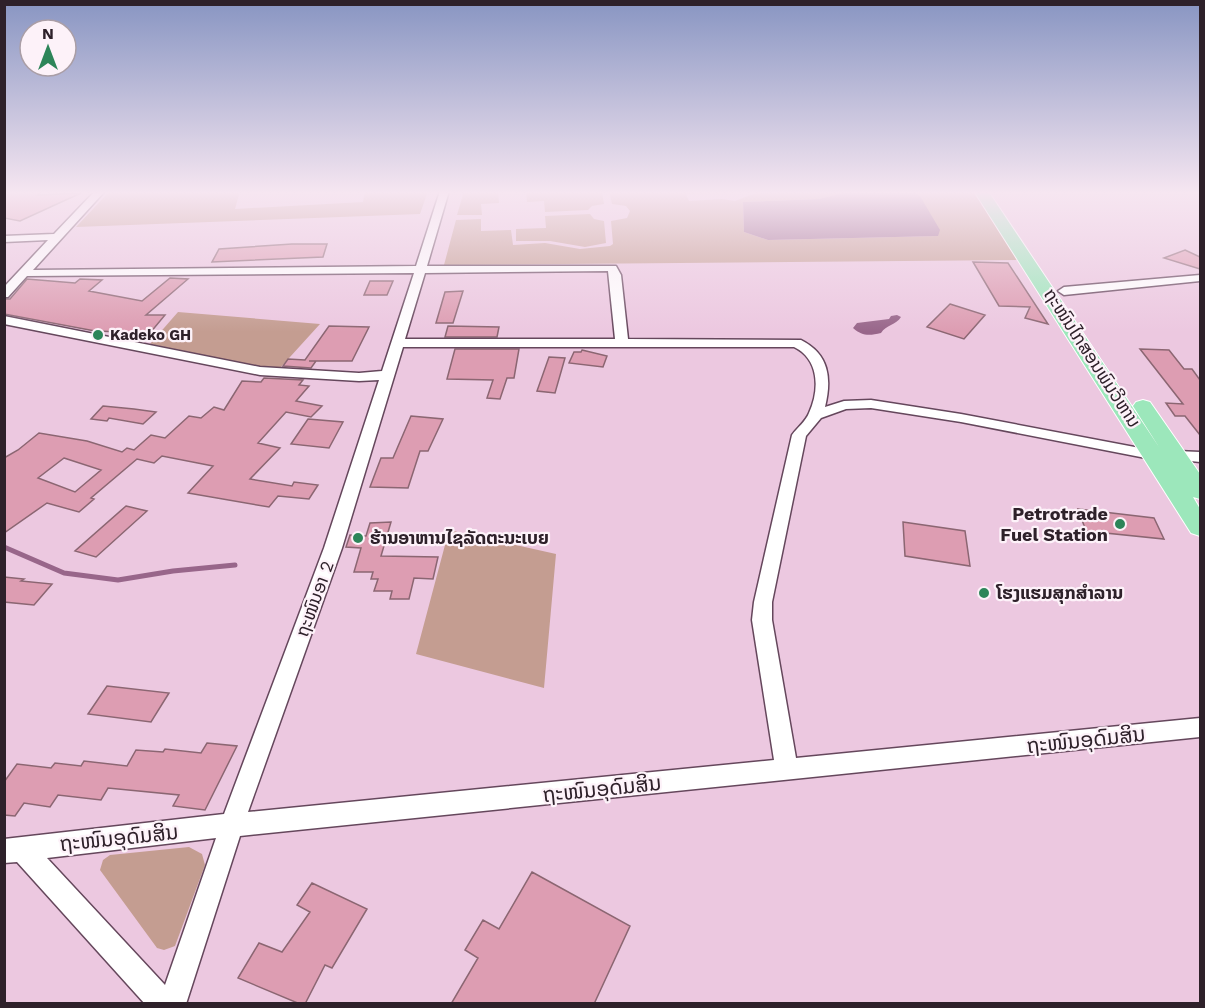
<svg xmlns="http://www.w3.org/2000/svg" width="1205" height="1008" viewBox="0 0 1205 1008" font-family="'Work Sans','Noto Sans Lao',sans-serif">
<rect width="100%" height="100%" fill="#ecc8e0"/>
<path fill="#c49d91" d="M110,191H212V193L240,191L235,209L363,202L365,191H428L420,214L76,227Z
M464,191H498L499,203L481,204L482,215H457Z
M526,191H602L604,204L592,206L588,210L545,212L544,201L527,202Z
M609,191H745L740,193L686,194L689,201L722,199L735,201L753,194L771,192L853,191L818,199L743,202L744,232L768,240L938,236L920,196L913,191H976L1021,260L444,265L456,220L481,219V231L511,230L513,245L545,243L580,249L610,246L613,244L611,221L627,218L630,211L626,206L612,204Z
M590,214L594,219L604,221L606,243L585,247L550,241H516V229L546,228L545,216Z
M178,312L320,324L280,368L263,367L150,344Z
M449,530L556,554L544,688L416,654Z
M189,847L202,854L205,865L175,946L164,950L157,948L100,870L103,860L110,855Z"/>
<path fill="#98668a" d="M853,191H913L920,196L940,230L938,236L768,240L744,232L743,202L818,199Z
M897,315L901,317C896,325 886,325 881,333C869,336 862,336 853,328L857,323L889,319L891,316Z"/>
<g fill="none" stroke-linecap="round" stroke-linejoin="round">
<path stroke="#98668a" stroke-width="5" d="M4,547L64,573L118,580L173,571L235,565"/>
</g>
<path fill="#dd9db2" stroke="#8b6672" stroke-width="1.5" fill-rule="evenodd" d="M4,191H41L38,195L81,193L20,221L4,218Z
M292,244H327L323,257L212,262L219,249Z
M1185,250L1200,257V269L1164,258Z
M973,262L1008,263L1048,324L1025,318L1030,307L999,306Z
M170,278L188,279L146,315H165L150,333L95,331L4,314V299H10L27,279L75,283L80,279L102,280L89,291L142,301Z
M370,281H393L387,295H364Z
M463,291L453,323H436L445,292Z
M950,304L985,315L964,339L927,327Z
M329,326L369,327L352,361H309H316L311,368L283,366L288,359L305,360Z
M448,326L499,327L497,337H445Z
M455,349H519L514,378H507L500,399L487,398L493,380L447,379Z
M1140,349L1169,350L1184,369H1192L1200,380V435L1185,416H1175L1166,403L1183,404Z
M582,350L607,356L603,367L569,363L574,352H581Z
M549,357L565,358L555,393L537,391Z
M264,378L303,380L299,385L309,386L296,401L322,406L311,417L286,412L258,443L280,448L250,479L292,486L294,482L318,485L309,499L278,496L269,507L188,493L213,466L162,456L154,463L137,459L91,498L94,499L79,512L47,503L4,533V458L18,450L39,433L87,441L122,452L127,448L134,450L151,435L165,438L189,416L201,418L214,407L224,410L242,381L261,382ZM64,458L101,470L75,492L38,478Z
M103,406L134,409L156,412L143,424L109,418L107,421L91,419Z
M411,416L443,419L428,451H420L408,488L370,487L381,458H393Z
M308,419L343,422L329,448L291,444Z
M126,506L147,511L96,557L75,551Z
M1078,509L1154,518L1164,539L1086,531Z
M391,522L381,556L438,557L433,579L414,578L409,599H390L392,591H374L378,579H371L373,572H354L361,548L346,547L350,535L366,536L370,523Z
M903,522L965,531L970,566L905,556Z
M4,577L24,579L21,581L52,584L34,605L4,602Z
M107,686L169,693L151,722L88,714Z
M207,743L237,746L205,810L173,806L179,795L108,788L101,800L58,795L50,807L24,803L15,816L4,815V782L17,764L51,768L55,763L81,766L84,761L127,766L136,750L163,752L165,749L201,753Z
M532,872L630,926L594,1004H451L478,958L465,950L483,920L499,929Z
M312,883L367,909L332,968L325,965L305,1004H300L238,978L259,943L282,952L310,912L297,905Z"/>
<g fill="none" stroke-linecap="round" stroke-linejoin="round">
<g stroke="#65475c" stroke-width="3">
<path id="minor" d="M95,191H105L33,270L416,266L440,191H449L427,266H616L621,275L628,339L801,340C829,354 832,378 825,407L844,401L871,400L961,414L1161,452L1164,455L1156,460L961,422L871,408L846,409L821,418L806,436L772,602V620L796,758L1200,718V737L240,836L186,1004H145L17,862L4,863V839L224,814L324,548L379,380L359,381L260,375L4,324V316L260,367L359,373L382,371L414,273L27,276L8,297H4V287L48,240L4,242V236L54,234ZM608,271L615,339H405L425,273ZM403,347H794C819,359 820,389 809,413C806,421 797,428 792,435L754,602L752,620L774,760L248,812L342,548ZM216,838L165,985L47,858Z
M1200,275V281L1064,295L1058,291L1064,287Z
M1177,451L1200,452V462L1172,459L1169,456L1172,453Z"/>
</g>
<g stroke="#fff" stroke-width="2">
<path id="highway" d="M974,191H988L1159,447L1133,406L1136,402L1143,400L1150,402L1200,474V499L1193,497L1200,509V536L1191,533Z"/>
</g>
<use href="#minor" fill="#fff" fill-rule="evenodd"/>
<use href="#highway" fill="#9ce7bb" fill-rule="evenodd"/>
</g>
<linearGradient id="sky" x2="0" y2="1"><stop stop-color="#8895c2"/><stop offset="0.58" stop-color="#f6e6f1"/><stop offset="1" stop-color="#f6e6f1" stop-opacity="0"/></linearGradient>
<rect width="1205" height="332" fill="url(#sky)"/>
<g fill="#2d8559" stroke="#fdf2f9" stroke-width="2">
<circle cx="98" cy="335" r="6"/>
<circle cx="1120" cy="524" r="6"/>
<circle cx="358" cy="538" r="6"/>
<circle cx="984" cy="593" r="6"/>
</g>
<g text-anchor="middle" stroke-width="4.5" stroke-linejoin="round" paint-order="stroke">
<g font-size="15" font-weight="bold" fill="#2e212a" stroke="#fdf2f9" text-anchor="start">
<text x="110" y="340">Kadeko GH</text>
</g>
<g font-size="18" fill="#2e212a" stroke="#fdf2f9">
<text transform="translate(1092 358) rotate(57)" y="6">ຖະໜົນໄກສອນພົມວິຫານ</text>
<text transform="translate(315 599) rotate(-70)" y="6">ຖະໜົນອາ 2</text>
</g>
<g font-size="18" font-weight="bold" fill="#2e212a" stroke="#fdf2f9" text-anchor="start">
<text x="1108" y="520" text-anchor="end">Petrotrade<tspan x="1108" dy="21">Fuel Station</tspan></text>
<text x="370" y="544">ຮ້ານອາຫານໄຊລັດຕະນະເບຍ</text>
<text x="996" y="599">ໂຮງແຮມສຸກສໍາລານ</text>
</g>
<g font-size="21" fill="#2e212a" stroke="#fdf2f9">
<text transform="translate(1086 740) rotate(-6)" y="7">ຖະໜົນອຸດົມສິນ</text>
<text transform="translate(602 789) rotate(-6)" y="7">ຖະໜົນອຸດົມສິນ</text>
<text transform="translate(119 838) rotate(-6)" y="7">ຖະໜົນອຸດົມສິນ</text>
</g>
</g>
<rect width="1205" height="1008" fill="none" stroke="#2e212a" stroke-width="12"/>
<g transform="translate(48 48)"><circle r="28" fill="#fdf2f9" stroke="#aa9ea6" stroke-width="1.5"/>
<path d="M0-4.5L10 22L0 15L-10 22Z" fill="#2d8559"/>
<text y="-9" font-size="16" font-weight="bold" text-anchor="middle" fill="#2e212a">N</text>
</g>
</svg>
